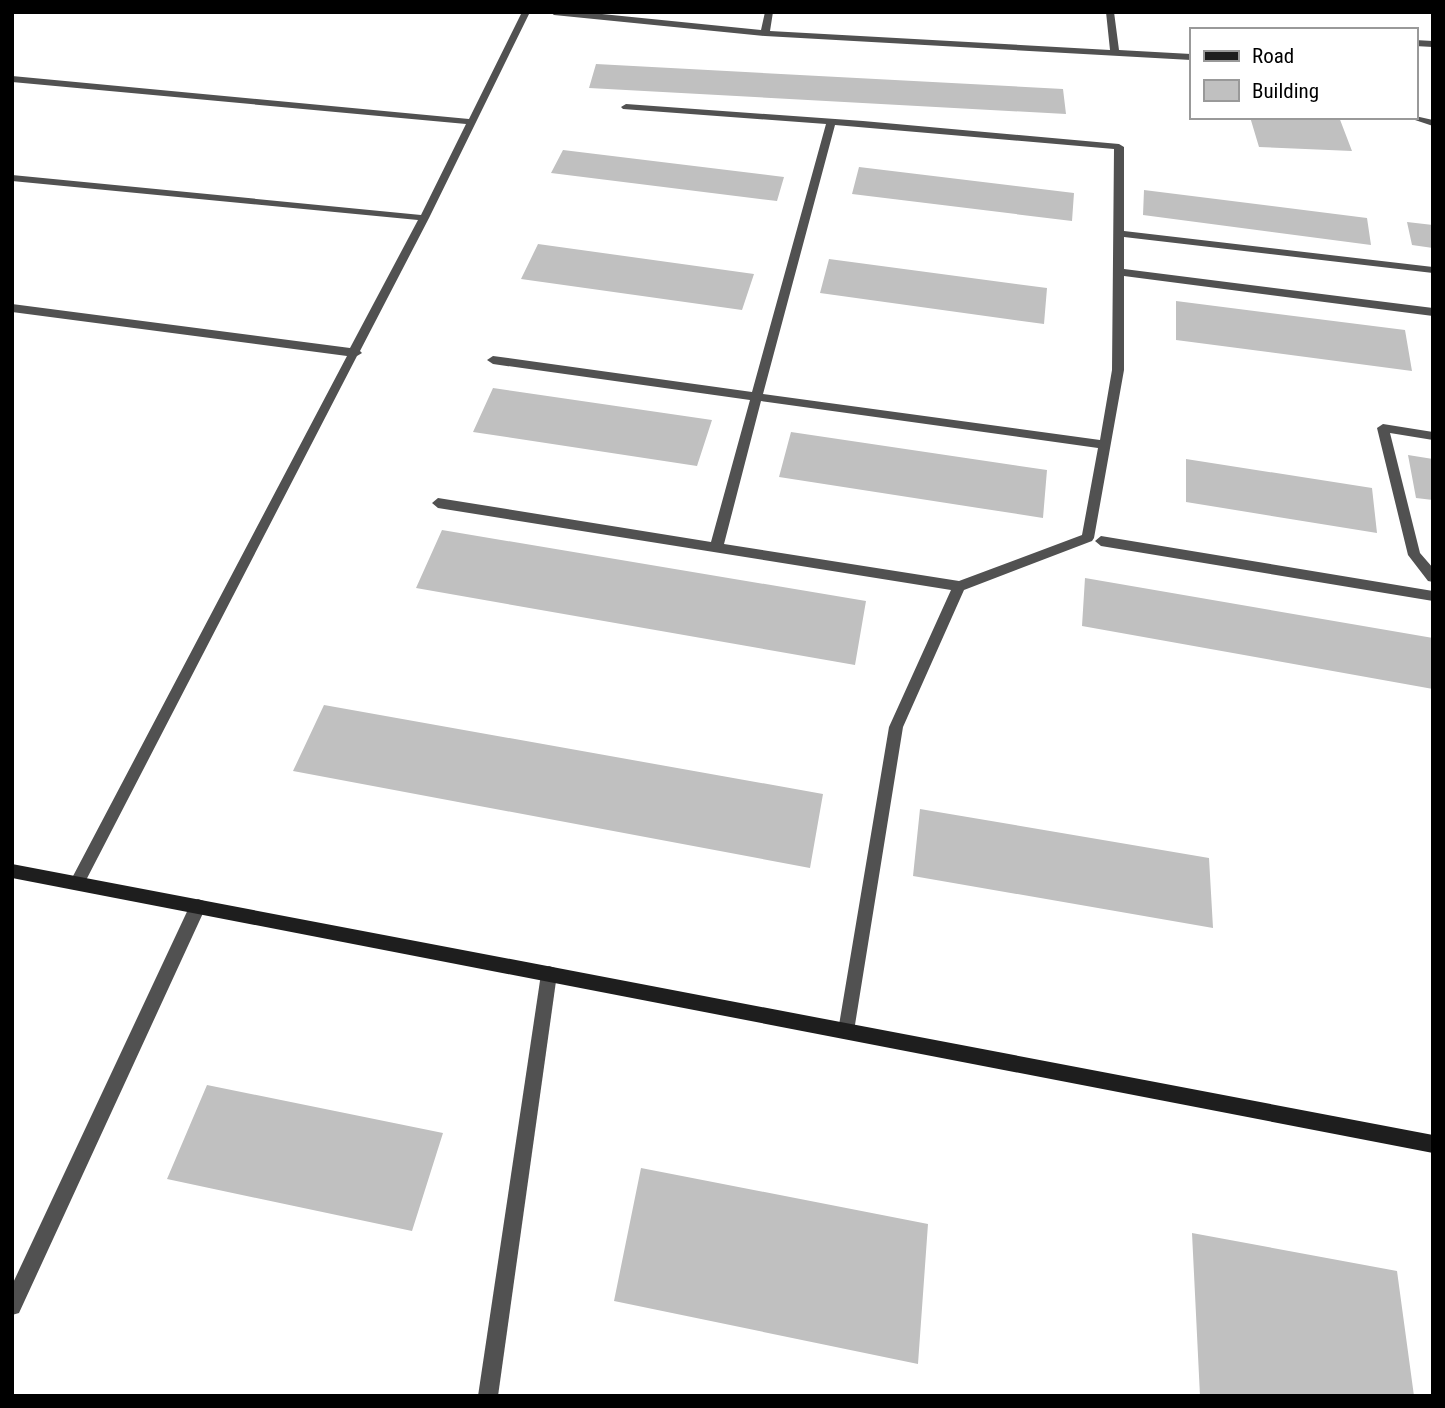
<svg xmlns="http://www.w3.org/2000/svg" width="1445" height="1408" viewBox="0 0 1445 1408" font-family="'Roboto Condensed',sans-serif">
<rect width="100%" height="100%" fill="#fff"/>
<path fill="#c0c0c0" d="M596,64L1063,89L1066,114L589,88Z
M1250,117H1339L1352,151L1259,147Z
M563,150L784,177L777,201L551,173Z
M859,167L1074,193L1072,221L852,194Z
M1144,190L1367,218L1371,245L1143,215Z
M1407,222L1433,225V248L1412,245Z
M538,244L754,274L742,310L521,279Z
M829,259L1047,288L1044,324L820,293Z
M1176,301L1405,330L1412,371L1176,340Z
M493,388L712,420L697,466L473,432Z
M791,432L1047,470L1043,518L779,477Z
M1408,455L1433,459V500L1416,498Z
M1186,459L1372,488L1377,533L1186,502Z
M442,530L866,601L855,665L416,588Z
M1085,578L1433,638V689L1082,626Z
M324,705L823,794L810,868L293,771Z
M920,809L1209,858L1213,928L913,876Z
M207,1085L443,1133L412,1231L167,1179Z
M641,1168L928,1224L918,1364L614,1301Z
M1192,1233L1397,1271L1414,1396H1200Z"/>
<g fill="none" stroke-linecap="round" stroke-linejoin="round">
<path fill="#515151" fill-rule="evenodd" d="M549,966L555,968L557,974L498,1396H478L541,974L543,968Z"/>
<path fill="#515151" fill-rule="evenodd" d="M522,12H530L429,218L360,351L362,353L357,356L82,888L77,890L72,888L69,883L72,878L347,356L12,312V304L350,348L418,220L12,181V175L421,215L466,124L12,82V76L469,119Z
M550,12H582L761,30L765,12H773L770,31L1110,50L1106,12H1114L1119,50L1191,54V60L765,36L554,15Z
M1415,40L1433,41V47L1415,46Z
M626,104L863,121L1119,144L1124,147V231L1433,267V273L1124,237V269L1433,308V316L1124,276V370L1094,538L1092,541L964,590L903,727L854,1031L852,1037L846,1039L840,1037L838,1031L889,727L951,590L438,508L432,503L438,498L711,542L750,400L493,364L487,360L493,356L752,392L826,124L623,109L621,107ZM835,125L1114,149L1112,370L1100,440L763,394ZM761,401L1098,448L1082,535L959,581L724,544Z
M1415,116L1433,120V126L1406,117Z
M1383,424L1433,432V440L1390,433L1420,553L1433,568V582L1428,581L1408,555L1377,428Z
M1101,536L1433,591V601L1101,546L1095,541Z
M198,899L204,901L206,906L204,911L19,1313L12,1315V1285L192,901Z"/>
<path fill="#1e1e1e" fill-rule="evenodd" d="M12,864L1433,1135V1153L12,878Z"/>
</g>
<rect width="1445" height="1408" fill="none" stroke="#000000" stroke-width="28"/>
<rect x="1190" y="28" width="228" height="91" fill="#ffffff" stroke="#999999" stroke-width="2"/>
<rect x="1204" y="51" width="35" height="10" fill="#1e1e1e" stroke="#999999" stroke-width="2"/>
<text x="1252" y="63" font-size="21" fill="#000000">Road</text>
<rect x="1204" y="80" width="35" height="21" fill="#c0c0c0" stroke="#999999" stroke-width="2"/>
<text x="1252" y="98" font-size="21" fill="#000000">Building</text>
</svg>
